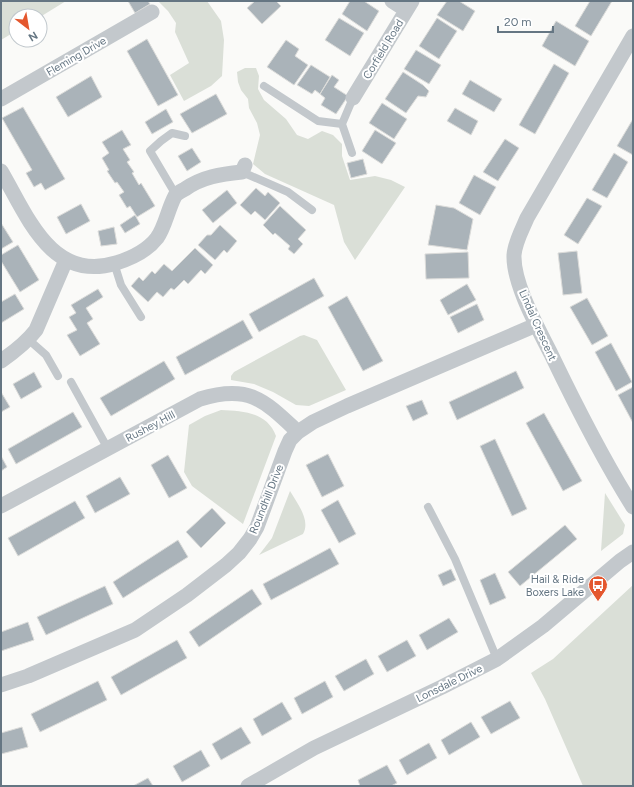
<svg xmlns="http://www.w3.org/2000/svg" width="634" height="787" viewBox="0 0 634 787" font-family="Figtree,sans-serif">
<rect width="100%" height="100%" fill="#fafaf8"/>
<path fill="#dadfd7" d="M1,1H66L40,17L16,16V31L1,40Z
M158,1H207L221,21L224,40L222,76L211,86L184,101L170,75L189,63L175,32L176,23L168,11Z
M245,68H256L259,76L258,89L264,100L286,119L297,135L308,139L322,131L333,135L342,144V156L350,180L375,176L391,180L405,187L355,260L344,242L334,205L265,174L253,164L260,135L257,123L249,108L248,99L241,90L238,82L237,72Z
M304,335L317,340L346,390L309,406L296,405L273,392L254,384L231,380V376L234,372L300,336Z
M221,410C243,411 267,412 276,436L243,524L192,486L184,472L189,425L205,416Z
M290,491C297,503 311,520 303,534L259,555L272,538Z
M605,493L625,525L623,534L601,551Z
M633,585V786H583L545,699L531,673L553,659Z"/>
<path fill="#aab3b9" stroke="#dcdcda" d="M128,1H148L150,4L135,13Z
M255,1H276L281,6L262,24L247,8Z
M350,1H364L379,11L367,31L342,14Z
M447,1H459L475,11L463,31L437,15Z
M590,1H612L591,36L575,26Z
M339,18L364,33L350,56L325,40Z
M437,18L457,31L439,59L419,46Z
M556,21L589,41L575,66L542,46Z
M147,39L178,95L158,106L127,51Z
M286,40L299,49L295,56L308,65L294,85L267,67Z
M416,50L441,65L429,84L404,69Z
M554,64L569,73L535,134L519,125Z
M311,65L330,77L320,94L315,90L312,94L297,85Z
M403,72L423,85L429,91L426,97L418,96L406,113L385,99Z
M332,75L339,80L334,87L348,96L336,114L321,105L325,98L320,94Z
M91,76L102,97L68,117L56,97Z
M470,80L502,99L494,112L462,94Z
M216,94L227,114L192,133L180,114Z
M382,103L407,119L394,139L369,123Z
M23,107L65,179L45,190L41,183L34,187L26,173L32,170L2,118Z
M455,108L478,121L471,135L447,121Z
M166,109L173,122L152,134L145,122Z
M633,119V155L617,146Z
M122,130L131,145L123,149L130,160L127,162L134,172L132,173L139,185L141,183L155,206L137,217L130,206L127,208L119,195L124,192L117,182L115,183L107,171L109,170L102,158L109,153L102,142Z
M375,130L396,143L382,164L362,151Z
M505,139L519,148L498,181L483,172Z
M192,148L201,162L187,171L178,156Z
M614,153L628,162L607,198L592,190Z
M363,159L367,174L351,178L347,163Z
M474,175L496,187L480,215L459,203Z
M256,188L265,196L268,192L280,203L265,220L255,211L251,215L240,205Z
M227,190L237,203L213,223L202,210Z
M587,198L602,206L578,244L564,235Z
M81,204L90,221L66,234L57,217Z
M436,205L454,208L473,219L467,250L428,245Z
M280,206L306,230L298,239L303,244L294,254L288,249L290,246L275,233L273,235L263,225Z
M135,215L140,224L125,233L120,225Z
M1,223L13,242L1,249Z
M220,225L237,241L227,253L224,250L215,260L198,245L207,235H211Z
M114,227L117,244L101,246L98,231Z
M18,245L39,280L20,292L1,261V255Z
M195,248L213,265L205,274L201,270L188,284L184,280L174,290L171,288L163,297L157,292L148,302L131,286L139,277L143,281L152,271L155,274L164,264L172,271Z
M577,251L582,293L563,295L558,253Z
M468,252L469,278L426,279L425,254Z
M314,278L324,296L259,332L249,314Z
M467,284L476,300L448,315L440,300Z
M98,289L103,297L86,308L93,319L87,323L100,344L80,356L67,335L77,330L69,317L76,313L71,305Z
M15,294L24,309L1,323V302Z
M347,296L383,361L363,371L328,307Z
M587,298L608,336L592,345L570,307Z
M477,304L484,320L458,333L450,317Z
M243,320L253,338L185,375L176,357Z
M611,343L632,382L616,391L595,352Z
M164,361L175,379L111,416L100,398Z
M516,371L524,388L457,420L449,402Z
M34,372L42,387L21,399L13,384Z
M633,387V423L618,395Z
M1,392L10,407L1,412Z
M422,400L428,414L413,421L406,406Z
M73,412L82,427L16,464L8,449Z
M544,413L582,481L563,491L526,423Z
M495,439L527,509L512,516L480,446Z
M328,454L344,486L322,497L306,465Z
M168,455L187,488L169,498L151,465Z
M1,456L7,467L1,471Z
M120,477L130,494L95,513L86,496Z
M338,500L356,534L339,543L321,510Z
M75,501L85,518L18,556L8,538Z
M212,508L226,523L201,548L186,532Z
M565,525L577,539L520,586L508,572Z
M178,540L188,557L123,598L113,582Z
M330,548L339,564L271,600L263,584Z
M451,569L456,580L443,586L438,575Z
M495,573L506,598L490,605L480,580Z
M105,586L113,604L46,635L37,617Z
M252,589L262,604L199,647L189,632Z
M449,618L458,632L427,650L419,635Z
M28,622L34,640L1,651V632Z
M177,640L187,658L121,695L111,677Z
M407,640L416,656L387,672L378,656Z
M366,659L374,674L344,691L335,676Z
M98,681L107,700L40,732L31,714Z
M325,681L333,697L302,714L294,698Z
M510,701L520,718L491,734L481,717Z
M282,702L292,719L262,736L253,719Z
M471,722L480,737L449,755L441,740Z
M22,727L28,747L1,754V733Z
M241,727L251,743L221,760L212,744Z
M429,743L437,758L407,775L399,760Z
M201,750L210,766L182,782L173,766Z
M387,765L397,783L391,786H360L358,780Z
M148,778L153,786H133Z"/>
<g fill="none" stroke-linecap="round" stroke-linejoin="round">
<path stroke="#c3c8cc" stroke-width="8" d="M264,86L318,121L342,124
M352,153L342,124L353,98
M242,172L288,192L312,210
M176,195L150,151L161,141L172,133L185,136
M114,263L121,285L141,317
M29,340L46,355L58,376
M71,382L108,449
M428,507L455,559L497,659"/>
<path stroke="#c3c8cc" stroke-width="15" d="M392,1L406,10
M633,36L527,218C522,230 515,242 514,255C513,284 538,328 551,354C576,406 602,458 633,507
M353,98L412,1
M1,99L152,12
M1,171C27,215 51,283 116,263C132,258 147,251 157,238C165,227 168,209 175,196C177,193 181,191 185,189C202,177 221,174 242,172L245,165
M1,361C14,352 26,343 36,330L66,260
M1,506L200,399C249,384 264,400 298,432
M1,685L28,676L135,630L187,595L226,565L239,553L250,539L257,527L285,451L290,440L298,432L313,422L347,406L536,325
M248,786L314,748L442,687L497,659L543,626L620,561L633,552"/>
</g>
<defs>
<g id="bus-pin" transform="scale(1)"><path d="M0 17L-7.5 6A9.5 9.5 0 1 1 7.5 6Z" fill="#e4572e" stroke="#fff"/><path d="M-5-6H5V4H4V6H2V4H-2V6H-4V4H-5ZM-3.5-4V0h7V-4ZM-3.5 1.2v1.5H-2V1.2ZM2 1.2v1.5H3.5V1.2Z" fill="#fff"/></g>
</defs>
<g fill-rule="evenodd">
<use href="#bus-pin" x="598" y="585"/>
</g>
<g text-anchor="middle" stroke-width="4" stroke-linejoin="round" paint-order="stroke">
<g font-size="11" fill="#657683" stroke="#fff">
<text transform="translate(383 49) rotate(-59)" y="4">Corfield Road</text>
<text transform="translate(76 56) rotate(-30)" y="4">Fleming Drive</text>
<text transform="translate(538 325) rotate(66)" y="4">Lindal Crescent</text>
<text transform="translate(150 426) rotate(-28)" y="4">Rushey Hill</text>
<text transform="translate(266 499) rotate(-68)" y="4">Roundhill Drive</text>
<text transform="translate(449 683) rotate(-26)" y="4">Lonsdale Drive</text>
</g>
<g font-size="11" fill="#657683" stroke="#fff" text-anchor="end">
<text x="584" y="583">Hail &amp; Ride<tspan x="584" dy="13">Boxers Lake</tspan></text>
</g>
</g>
<rect width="634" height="787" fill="none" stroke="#657683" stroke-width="4"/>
<g transform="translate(28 28) rotate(149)"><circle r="19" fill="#ffffff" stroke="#c1c8cd"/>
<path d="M0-3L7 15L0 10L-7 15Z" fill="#e4572e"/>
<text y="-6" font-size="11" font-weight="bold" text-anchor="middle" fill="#657683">N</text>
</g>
<path d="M498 26v6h55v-6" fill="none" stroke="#657683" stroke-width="2"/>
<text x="504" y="26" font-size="12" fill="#657683" stroke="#ffffff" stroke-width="3" paint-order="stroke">20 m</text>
</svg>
